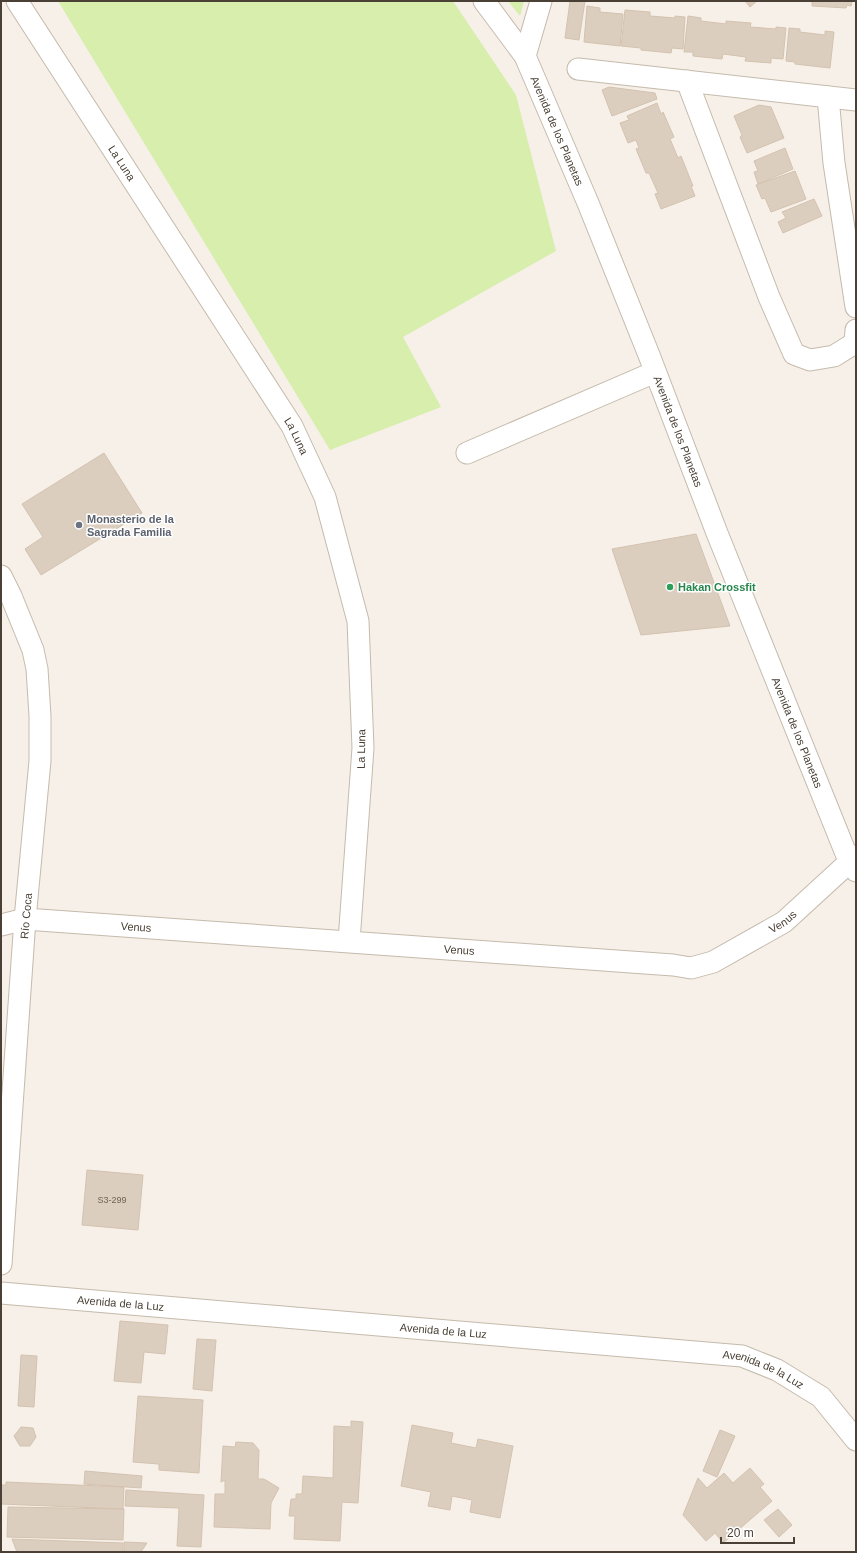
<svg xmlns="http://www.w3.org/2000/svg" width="857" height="1553" viewBox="0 0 857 1553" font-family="Helvetica,sans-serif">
<rect width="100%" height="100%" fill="#f6f0e8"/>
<path fill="#d7eead" d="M58,1H453L516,95L556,251L403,337L441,407L330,450Z
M508,1H524L520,16Z"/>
<path fill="#dccebf" stroke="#d4c2af" d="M570,1H585L579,40L565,38Z
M745,1H757L750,7Z
M812,1H852L851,6L847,5L846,8L812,6Z
M587,6L600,8V12L623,14L620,46L584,42Z
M625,10L650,12V16L675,18V16L685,17L683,49L672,48L671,53L641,50V48L621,46Z
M688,16L701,18V21L726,24V21L751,23L750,27L776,29V27L786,28L783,59L771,58V63L745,61L746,57L723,54L722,59L693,56V52H684Z
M789,28L800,29V32L825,35V31L834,32L830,68L795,64V62L786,61Z
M609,87L655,93L657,99L612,116L602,90Z
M657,103L661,114L663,112L674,137L670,139L678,158L681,156L693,186H691L695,196L661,209L655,194L658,193L649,173H646L636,149L639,148L636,140L628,143L620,123L629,120L627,116Z
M759,105L771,107L784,138L747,153L740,137L742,135L734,116Z
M785,148L793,169L758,184L754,172L758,171L754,161Z
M795,171L806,199L771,212L765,198L762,199L756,185Z
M814,199L822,216L783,233L778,222L786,218L782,212Z
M104,453L142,513L41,575L25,549L43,537L22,504Z
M696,534L730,626L641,635L612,549Z
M87,1170L143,1175L138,1230L82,1225Z
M120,1321L168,1325L165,1354L144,1352L141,1383L114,1381Z
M197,1339L216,1340L212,1391L193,1389Z
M21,1355L37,1356L34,1407L18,1406Z
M138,1396L203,1400L199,1473L159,1470V1464L133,1462Z
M351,1421L363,1422L358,1503L342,1502L340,1541L294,1539L295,1516H289L291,1499H296V1494H302L303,1476L333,1478L334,1426L351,1427Z
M412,1425L453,1433L451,1443L476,1448L478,1439L513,1446L500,1518L470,1512L472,1500L452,1496L450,1510L428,1506L431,1492L401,1486Z
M21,1427L33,1428L36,1437L30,1446H20L14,1436Z
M720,1430L735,1436L717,1477L703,1471Z
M236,1442L253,1443L259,1450L258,1479H264L279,1488L271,1503L270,1529L214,1527L215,1494H225V1480L221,1482L223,1446L235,1447Z
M750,1468L764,1484L760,1487L772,1501L723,1543L715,1533L706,1541L683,1515L698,1478L707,1488L724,1473L733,1483Z
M85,1471L142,1476L141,1488L84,1484Z
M6,1482L124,1487L123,1509L1,1504V1485H6Z
M126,1490L204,1495L201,1547L177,1546L179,1508L125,1506Z
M8,1507L124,1509L123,1540L7,1537Z
M778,1509L792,1525L779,1537L764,1520Z
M12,1539L123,1543V1552H17Z
M124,1542L147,1543L141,1552H124Z"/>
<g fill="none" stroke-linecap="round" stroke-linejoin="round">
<g stroke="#c5baac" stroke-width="23">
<g id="street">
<path id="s1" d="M17,1L292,426L325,497L358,621L363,748L349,941"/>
<path id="s2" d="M484,1L525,56L588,203L649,355L717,533L849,861L856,871"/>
<path d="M525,56L541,1"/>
<path d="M578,69L856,100"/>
<path d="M687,81L769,297L794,354L810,360L834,356L855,343L856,330"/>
<path d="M828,97L834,163L856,307"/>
<path d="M467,453L655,372"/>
<path d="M1,576L11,596L33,650L37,669L40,716V761L25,919L1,1264"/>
<path id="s3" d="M1,925L25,919L673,965L691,968L713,962L784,922L856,856"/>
<path id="s4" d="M1,1293L742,1356L777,1370L821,1397L856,1440"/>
</g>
</g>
<use href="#street" stroke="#fff" stroke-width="21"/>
</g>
<circle fill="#6b7280" stroke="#fff" stroke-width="1.5" cx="79" cy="525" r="4"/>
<circle fill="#2e9e5b" stroke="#fff" stroke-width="1.5" cx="670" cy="587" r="4"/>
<g text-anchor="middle" stroke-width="3" stroke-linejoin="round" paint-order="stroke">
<g font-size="9" fill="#6e6458">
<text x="112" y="1203">S3-299</text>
</g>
<g font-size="11" fill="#4a4036" stroke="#fff">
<text dy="4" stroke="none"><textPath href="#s2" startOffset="150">Avenida de los Planetas</textPath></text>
<text dy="4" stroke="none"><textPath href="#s1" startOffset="193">La Luna</textPath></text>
<text dy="4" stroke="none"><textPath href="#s2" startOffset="474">Avenida de los Planetas</textPath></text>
<text dy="4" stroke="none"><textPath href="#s1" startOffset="517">La Luna</textPath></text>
<text dy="4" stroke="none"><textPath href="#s2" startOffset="798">Avenida de los Planetas</textPath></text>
<text transform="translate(361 749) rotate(-89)" y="4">La Luna</text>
<text transform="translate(26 916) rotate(-85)" y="4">Río Coca</text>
<text dy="4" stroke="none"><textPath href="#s3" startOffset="796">Venus</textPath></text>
<text dy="4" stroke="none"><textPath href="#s3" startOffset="136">Venus</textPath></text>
<text dy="4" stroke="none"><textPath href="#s3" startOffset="460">Venus</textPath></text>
<text dy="4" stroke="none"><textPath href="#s4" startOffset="120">Avenida de la Luz</textPath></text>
<text dy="4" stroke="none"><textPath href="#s4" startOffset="444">Avenida de la Luz</textPath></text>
<text dy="4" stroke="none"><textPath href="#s4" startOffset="768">Avenida de la Luz</textPath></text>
</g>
<g font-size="11" font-weight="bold" fill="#5b616d" stroke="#fff" text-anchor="start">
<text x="87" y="523">Monasterio de la<tspan x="87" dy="13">Sagrada Familia</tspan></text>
</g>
<g font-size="11" font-weight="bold" fill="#27864d" stroke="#fff" text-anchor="start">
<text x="678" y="591">Hakan Crossfit</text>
</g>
</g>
<rect width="857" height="1553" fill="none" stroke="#4a4036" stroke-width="4"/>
<path d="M721 1537v6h73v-6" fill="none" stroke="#4a4036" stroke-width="2"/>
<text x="727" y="1537" font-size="12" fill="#4a4036" stroke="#ffffff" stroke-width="3" paint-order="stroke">20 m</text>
</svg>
